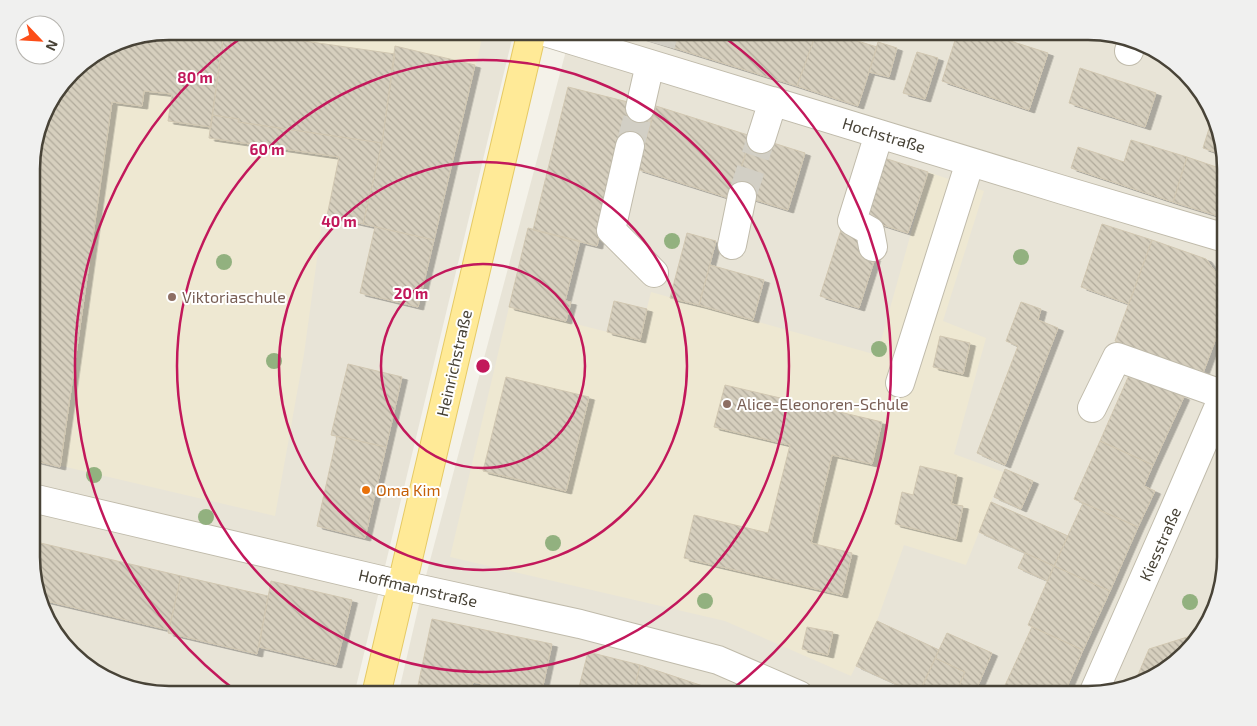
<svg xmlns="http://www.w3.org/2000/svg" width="1257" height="726" viewBox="0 0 1257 726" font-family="'Exo 2',sans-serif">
<defs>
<pattern id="building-back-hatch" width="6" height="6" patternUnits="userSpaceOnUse" patternTransform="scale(1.25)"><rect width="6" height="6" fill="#d6cfbe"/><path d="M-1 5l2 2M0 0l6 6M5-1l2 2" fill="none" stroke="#b0aa9b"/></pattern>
<filter id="shadow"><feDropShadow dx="5.5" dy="3" stdDeviation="0" flood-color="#0004"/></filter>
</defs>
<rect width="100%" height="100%" fill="#f4f2e9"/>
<path fill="#e8e4d7" d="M169,31H514L354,695H169L100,676L55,634L32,575V151L46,108L78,66L117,42Z
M570,31H1088L1157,50L1203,93L1225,160V566L1207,626L1164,672L1097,694L398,695L424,583L567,47Z"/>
<path fill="#eee8d2" d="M169,31H452L482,39L434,240L323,215L304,354L275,516L32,459V151L46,108L78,66L117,42Z
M928,172L984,191L943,321L986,338L954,454L1003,472L966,565L904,545L877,621L851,676L725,621L450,557L509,307L639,340L651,292L877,355Z"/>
<path fill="url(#building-back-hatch)" stroke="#d1c7b1" filter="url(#shadow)" d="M169,31H224L211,127L168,121L172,94L144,91L142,106L112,102L60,467L32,460V194L46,108L78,66L117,42Z
M620,31H817L797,86Z
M817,31H825L877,47L858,106L797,86Z
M958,31H979L1048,53L1029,110L942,81Z
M224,32L247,35L248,33L395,54L382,143L238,122L239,119L212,115Z
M878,42L897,48L889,77L869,72Z
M395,46L475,65L434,240L363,224L382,143Z
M917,52L938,58L925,99L903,93Z
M1080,68L1156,93L1145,127L1069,103Z
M568,87L632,103L597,246L533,230Z
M631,106L654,112L643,149L622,144Z
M656,106L751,136L732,199L637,169Z
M212,115L239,119L238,122L382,143L363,224L327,216L339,157L209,138Z
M1212,119L1224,155L1203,148Z
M751,136L805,153L788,210L733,193Z
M1131,140L1187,157L1173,202L1071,168L1078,147L1124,162Z
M878,156L928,172L908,233L858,217Z
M1187,157L1225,170V218L1173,202Z
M1102,224L1152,240L1129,304L1081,287Z
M375,227L434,240L418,307L360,293Z
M528,228L580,241L565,301L571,302L566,321L509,307Z
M841,230L864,237L859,253L875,258L859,308L820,296Z
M687,233L716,241L699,305L670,298Z
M1152,240L1206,259L1225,285V314L1203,373L1115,341Z
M710,265L764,280L753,320L699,305Z
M614,301L647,309L640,340L607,332Z
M1021,302L1041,309L1038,320L1058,328L1005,465L977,453L1018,346L1006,341Z
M940,336L970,343L963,374L933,367Z
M348,364L402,377L386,447L331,435Z
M1130,373L1184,397L1153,465L1100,441Z
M506,377L589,397L566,491L483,471Z
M725,385L882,422L872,464L832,455L811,543L852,553L842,595L684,558L694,515L768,533L790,445L714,427Z
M337,436L386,447L365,538L317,526Z
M1100,441L1153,465L1144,486L1155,491L1138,527L1074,499Z
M920,466L957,475L951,504L963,506L956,539L895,524L902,492L913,495Z
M1005,469L1033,481L1021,509L994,497Z
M991,502L1068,536L1054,566L979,532Z
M1083,503L1138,527L1110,591L1054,566Z
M32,541L181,576L169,630L42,600L32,575Z
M1025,553L1054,566L1048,581L1018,568Z
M1054,566L1110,591L1083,650L1028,625Z
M181,576L268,596L257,654L168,633Z
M271,581L352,600L336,665L259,647Z
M432,619L552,644L541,695H533L473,682L470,695H416Z
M877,621L939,650L918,694L856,666Z
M807,627L833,632L828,655L802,649Z
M1032,627L1083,650L1064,694H1001Z
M947,633L992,653L974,695H955L965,672L935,658Z
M1200,633L1164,672L1135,682L1149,649Z
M588,652L640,665L633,695H577Z
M935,658L965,672L955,695H942L923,686Z
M640,665L730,695H633Z"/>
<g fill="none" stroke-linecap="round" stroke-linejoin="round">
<path stroke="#d2cfc5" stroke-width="28" stroke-dasharray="28 14" stroke-linecap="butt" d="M661,45L665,31
M630,146L640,108
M742,196L761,139"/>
<g stroke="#c0bbab" stroke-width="30">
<path id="minor" d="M542,31L1063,190L1225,238
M1129,51L1132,43
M640,108L650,64
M761,139L773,101
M630,146L611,230L654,273
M732,245L742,196
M873,247L870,231L852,221L879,134
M900,383L970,162
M1092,408L1117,357L1224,395
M32,498L402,585L580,624L718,660L799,695
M1093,694L1168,524L1225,392"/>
</g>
<g stroke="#e6ca65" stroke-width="30">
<path id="major" d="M376,695L532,31"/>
</g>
<use href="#minor" stroke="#fff" stroke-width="28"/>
<use href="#major" stroke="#ffea97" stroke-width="28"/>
</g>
<g fill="#92b17f">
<circle cx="672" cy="241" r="8"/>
<circle cx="1021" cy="257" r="8"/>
<circle cx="224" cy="262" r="8"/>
<circle cx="879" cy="349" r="8"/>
<circle cx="274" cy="361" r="8"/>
<circle cx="94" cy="475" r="8"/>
<circle cx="206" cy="517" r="8"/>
<circle cx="553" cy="543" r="8"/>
<circle cx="705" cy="601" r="8"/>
<circle cx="1190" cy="602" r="8"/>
</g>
<g fill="none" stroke="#c2185b" stroke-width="2.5">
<circle cx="483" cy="366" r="102"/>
<circle cx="483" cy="366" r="204"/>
<circle cx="483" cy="366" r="306"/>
<path d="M240 694A408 408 0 0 1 249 32M717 32A408 408 0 0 1 726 694"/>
</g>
<g fill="#8d6e63" stroke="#fff" stroke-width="2">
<circle cx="172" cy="297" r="5"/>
<circle cx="727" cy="404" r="5"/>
</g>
<circle fill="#e8710a" stroke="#fff" stroke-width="2" cx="366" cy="490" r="5"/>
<g text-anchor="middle" stroke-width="4" stroke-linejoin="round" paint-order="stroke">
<g font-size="16" fill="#484337" stroke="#fff">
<text transform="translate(884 135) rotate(17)" y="6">Hochstraße</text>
<text transform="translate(454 363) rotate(-77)" y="6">Heinrichstraße</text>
<text transform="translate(1160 544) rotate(-66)" y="6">Kiesstraße</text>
<text transform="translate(418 588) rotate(13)" y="6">Hoffmannstraße</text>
</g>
<g font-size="16" fill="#785e54" stroke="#fff" text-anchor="start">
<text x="182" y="303">Viktoriaschule</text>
<text x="737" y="410">Alice-Eleonoren-Schule</text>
</g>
<g font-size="16" fill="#c56008" stroke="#fff" text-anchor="start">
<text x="376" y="496">Oma Kim</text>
</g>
</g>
<path d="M0 0H1257V726H0ZM169 40H1088A129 129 0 0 1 1217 169V557A129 129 0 0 1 1088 686H169A129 129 0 0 1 40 557V169A129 129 0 0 1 169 40Z" fill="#f0f0ef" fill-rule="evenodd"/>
<path fill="none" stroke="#484337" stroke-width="2.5" d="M169 40H1088A129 129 0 0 1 1217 169V557A129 129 0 0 1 1088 686H169A129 129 0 0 1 40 557V169A129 129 0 0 1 169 40Z"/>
<circle cx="483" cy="366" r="8" fill="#c2185b" stroke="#fff" stroke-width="2.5"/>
<g font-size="15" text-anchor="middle" font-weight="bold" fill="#c2185b" stroke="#fff" stroke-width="4" stroke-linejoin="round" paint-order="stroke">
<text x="195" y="83">80 m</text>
<text x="267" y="155">60 m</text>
<text x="339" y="227">40 m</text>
<text x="411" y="299">20 m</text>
</g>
<g transform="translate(40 40) rotate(115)"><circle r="24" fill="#ffffff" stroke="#b6b4af"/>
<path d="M0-4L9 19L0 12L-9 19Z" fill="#fc4d18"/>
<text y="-8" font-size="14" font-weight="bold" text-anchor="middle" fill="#484337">N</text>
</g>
</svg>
